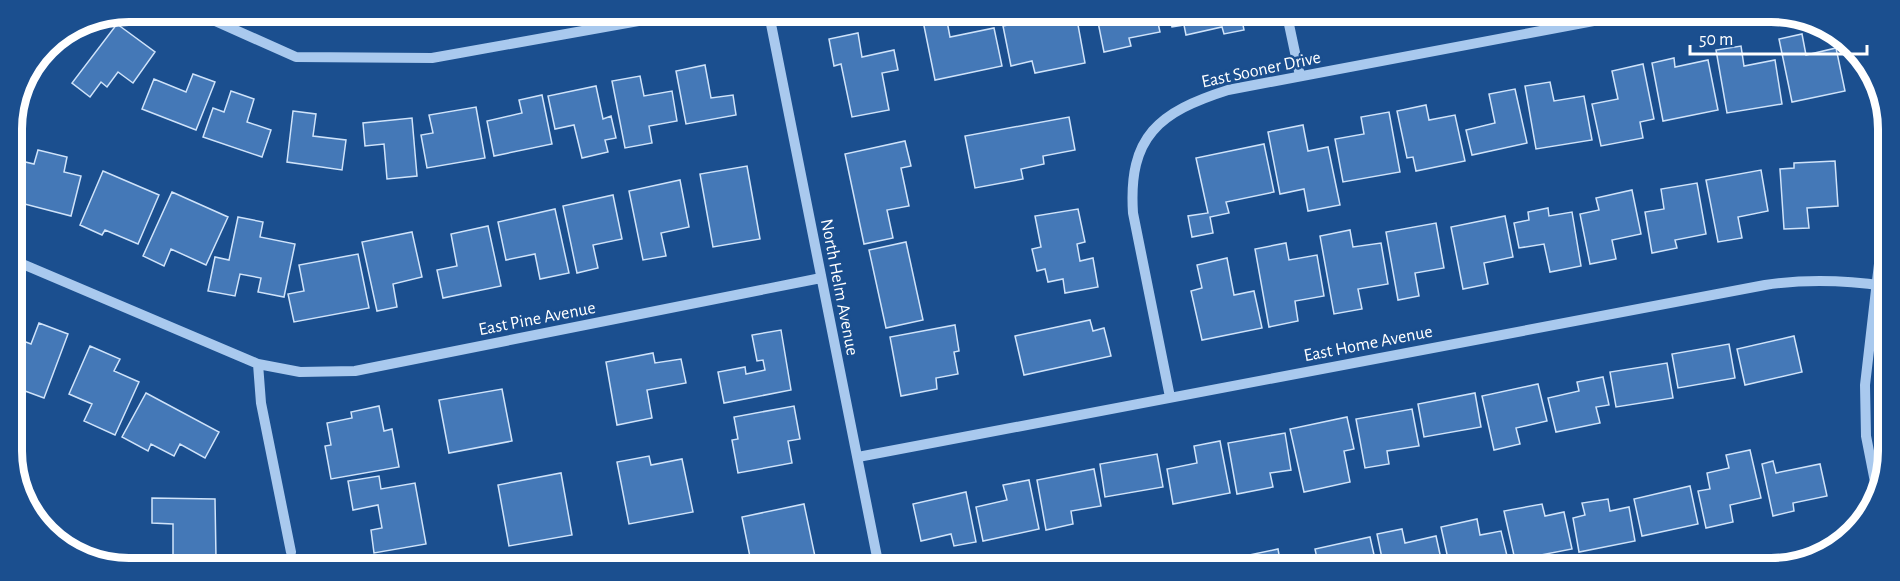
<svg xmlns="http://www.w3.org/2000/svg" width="1900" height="581" viewBox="0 0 1900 581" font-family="'Alegreya Sans',sans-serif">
<rect width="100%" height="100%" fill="#1b4f8f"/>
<path fill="#4478b7" stroke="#cfe3fa" stroke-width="1.5" d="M1046,14H1076L1085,63L1035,73L1032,61L1011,66L1003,26L1047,17Z
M1085,14H1156L1160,32L1129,38L1131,46L1104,52L1097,17L1086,19Z
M1169,14L1241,15L1244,30L1224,34L1222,27L1186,35L1184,25L1172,27Z
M1360,15H1409L1362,23Z
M946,16L950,37L994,28L1002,66L935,80L923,21Z
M117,24L155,52L133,83L118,72L107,87L101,82L90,97L72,83Z
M858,33L862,57L894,50L898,70L882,73L889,110L852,117L841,64L834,66L829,39Z
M1802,34L1806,55L1836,48L1845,91L1792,102L1779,39Z
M1741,46L1744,66L1775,60L1782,104L1727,113L1716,50Z
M1674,58L1675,67L1708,60L1718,110L1663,121L1652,63Z
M1643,64L1654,119L1640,122L1643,138L1601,146L1592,104L1618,99L1612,71Z
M705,65L711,98L733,95L736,115L686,124L676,71Z
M193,74L215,82L196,130L142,109L154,79L186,92Z
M640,76L644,96L672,91L677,121L649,126L652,143L625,148L612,81Z
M1550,82L1554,101L1584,96L1592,140L1536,149L1525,86Z
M596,86L603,119L611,116L616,138L605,140L608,152L582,158L574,125L555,129L548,96Z
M1515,89L1527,143L1472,155L1466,130L1495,123L1489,94Z
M231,91L254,99L247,122L271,130L262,157L203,137L213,108L224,112Z
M542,95L552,144L494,156L487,121L522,113L519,100Z
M1426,105L1429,120L1455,115L1465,161L1416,171L1413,157L1407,158L1397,111Z
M476,107L485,158L427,168L421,135L433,133L429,115Z
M293,111L316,114L313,136L346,140L342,170L287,162Z
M1389,112L1400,172L1343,182L1335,139L1364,134L1361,117Z
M1069,117L1075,150L1043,156L1044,164L1021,169L1023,179L975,188L965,136Z
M412,118L417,176L387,179L384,144L365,146L363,123Z
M1303,125L1308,151L1328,147L1340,205L1308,211L1304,189L1280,194L1268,132Z
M905,141L911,166L901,168L909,206L887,210L893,238L864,244L845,154Z
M1264,144L1274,192L1226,202L1229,213L1210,217L1213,233L1192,237L1188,216L1208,213L1196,158Z
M38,150L67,157L64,172L81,176L71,216L13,201L21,161L34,164Z
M1835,161L1838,206L1807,208L1809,228L1784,229L1780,169L1794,168V163Z
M747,166L760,239L713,247L700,174Z
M1761,170L1768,211L1738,217L1742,238L1718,242L1706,180Z
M103,171L159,195L138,244L105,230L102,235L80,225Z
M680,180L689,227L661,233L666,256L643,260L629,191Z
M1697,183L1706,234L1675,240L1677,248L1652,253L1645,212L1664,209L1661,189Z
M1632,190L1641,234L1612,240L1616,259L1590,264L1580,214L1599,210L1596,198Z
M172,192L228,217L206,265L171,249L164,266L143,256Z
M613,195L622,239L593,245L598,268L577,273L563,206Z
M1548,208L1549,216L1572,212L1581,266L1550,272L1544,244L1519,248L1514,223L1529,220L1528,212Z
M555,209L569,273L540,279L535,254L506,260L498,222Z
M1078,209L1085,242L1077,244L1080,261L1093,258L1098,287L1065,293L1063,279L1048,282L1045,269L1037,271L1032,249L1041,247L1035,216Z
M1505,216L1513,257L1484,263L1488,284L1463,289L1451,227Z
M238,217L263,222L260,237L295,244L284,297L258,292L261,278L240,274L235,296L208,291L215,257L229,260Z
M1436,223L1444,268L1415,273L1419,296L1398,300L1386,232Z
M488,226L501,286L443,298L437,270L457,266L451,234Z
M1350,230L1353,247L1381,243L1388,284L1358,289L1362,309L1334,314L1320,236Z
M412,232L422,277L393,284L397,307L377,311L362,242Z
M906,242L923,320L886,328L869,250Z
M1286,243L1289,260L1317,255L1324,296L1295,301L1298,321L1269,327L1255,249Z
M358,254L369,308L294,322L288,294L304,291L299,265Z
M1227,258L1234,295L1254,291L1262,328L1202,340L1191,291L1202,288L1197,265Z
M1090,320L1093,331L1104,328L1111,356L1024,375L1015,336Z
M39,323L68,334L44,398L14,387L13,337L31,344Z
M955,325L959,351L954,352L958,374L936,378L937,389L901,396L890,337Z
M781,330L791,390L724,403L718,372L745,367L746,374L765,370L763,360L757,361L752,335Z
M1794,336L1802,372L1745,385L1737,349Z
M1729,344L1735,378L1678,388L1672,354Z
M90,346L120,359L114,371L139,382L115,435L84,421L92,404L69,394Z
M653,353L655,363L681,359L686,383L647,390L652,418L617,425L606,362Z
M1667,363L1673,398L1616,407L1610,372Z
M1603,377L1609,405L1596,407L1600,423L1556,432L1548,398L1579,391L1577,382Z
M1538,384L1547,421L1516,428L1520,444L1494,450L1482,396Z
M502,389L512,441L449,453L439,400Z
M146,393L219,432L205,458L180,444L174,456L151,444L148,451L122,437Z
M1475,393L1481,427L1424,437L1418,404Z
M379,406L384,431L392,429L399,467L331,479L325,446L331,445L327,423L352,418L351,412Z
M794,406L800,439L788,441L792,463L738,473L732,440L738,439L734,417Z
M1412,409L1419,446L1387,451L1389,464L1365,468L1356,419Z
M1347,417L1354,449L1344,451L1350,482L1304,492L1290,429Z
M1285,433L1291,470L1270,473L1273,487L1237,494L1228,443Z
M1220,441L1230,493L1173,504L1167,469L1197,463L1194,446Z
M1750,450L1761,498L1730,505L1733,522L1706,528L1698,491L1710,489L1707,473L1729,468L1726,455Z
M1157,454L1163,487L1105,497L1100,464Z
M649,456L651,465L682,459L693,512L629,524L617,462Z
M1773,461L1776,473L1820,464L1827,496L1793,503L1794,511L1773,516L1762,464Z
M1094,469L1101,506L1071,511L1073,524L1046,530L1037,480Z
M561,473L572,535L509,546L498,485Z
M379,476L381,489L415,483L426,544L374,553L371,530L382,528L378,505L353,510L348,481Z
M1029,480L1039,529L983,541L976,507L1007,500L1003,485Z
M1690,486L1698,524L1642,536L1634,499Z
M966,492L976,542L954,546L951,534L921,541L913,504Z
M152,498L215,499L216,558L173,557V524L152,523Z
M1608,499L1610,511L1629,507L1635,541L1579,552L1573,518L1585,515L1582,503Z
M804,504L817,566L752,567L742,517Z
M1542,504L1545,516L1564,512L1572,549L1515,560L1504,511Z
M1477,519L1480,535L1501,531L1509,564L1490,568H1450L1441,527Z
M1402,529L1405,543L1436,536L1443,568H1384L1377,534Z
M1370,537L1377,568H1319L1315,549Z
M1278,549L1281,566L1310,560L1311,568H1252L1249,555Z
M643,556L645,566H623L622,560Z
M363,558L396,566H361Z
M727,558L729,566H683Z"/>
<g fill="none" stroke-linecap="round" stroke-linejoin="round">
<path stroke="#a9c9ee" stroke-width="10" d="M195,12L296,57L432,58L683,13
M769,14L879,567
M1287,15L1300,76
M13,260L258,364L261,403L291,552
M258,364L300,372L355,371L821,278
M1170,397L1133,213C1128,136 1159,112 1228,90L1620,16
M858,457L1765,285C1805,279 1844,280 1885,286
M1877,492L1866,436L1865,385L1885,212
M606,562L607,566
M1760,569L1793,562"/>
</g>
<g text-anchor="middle" stroke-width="5" stroke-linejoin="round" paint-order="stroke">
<g font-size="18" fill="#fff" stroke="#1b4f8f">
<text transform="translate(1261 69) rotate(-12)" y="6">East Sooner Drive</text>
<text transform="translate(840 287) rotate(79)" y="6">North Helm Avenue</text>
<text transform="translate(537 318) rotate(-11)" y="6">East Pine Avenue</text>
<text transform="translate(1368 343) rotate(-11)" y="6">East Home Avenue</text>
</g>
</g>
<path d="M0 0H1900V581H0ZM129 22H1771A107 107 0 0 1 1878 129V451A107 107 0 0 1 1771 558H129A107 107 0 0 1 22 451V129A107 107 0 0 1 129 22Z" fill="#1b4f8f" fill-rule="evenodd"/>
<path fill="none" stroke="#fff" stroke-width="8" d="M129 22H1771A107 107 0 0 1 1878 129V451A107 107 0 0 1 1771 558H129A107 107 0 0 1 22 451V129A107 107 0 0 1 129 22Z"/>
<path d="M1690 45v9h177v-9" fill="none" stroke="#ffffff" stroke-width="3"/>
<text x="1699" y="45" font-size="18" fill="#ffffff" stroke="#1b4f8f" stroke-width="4.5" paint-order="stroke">50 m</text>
</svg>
